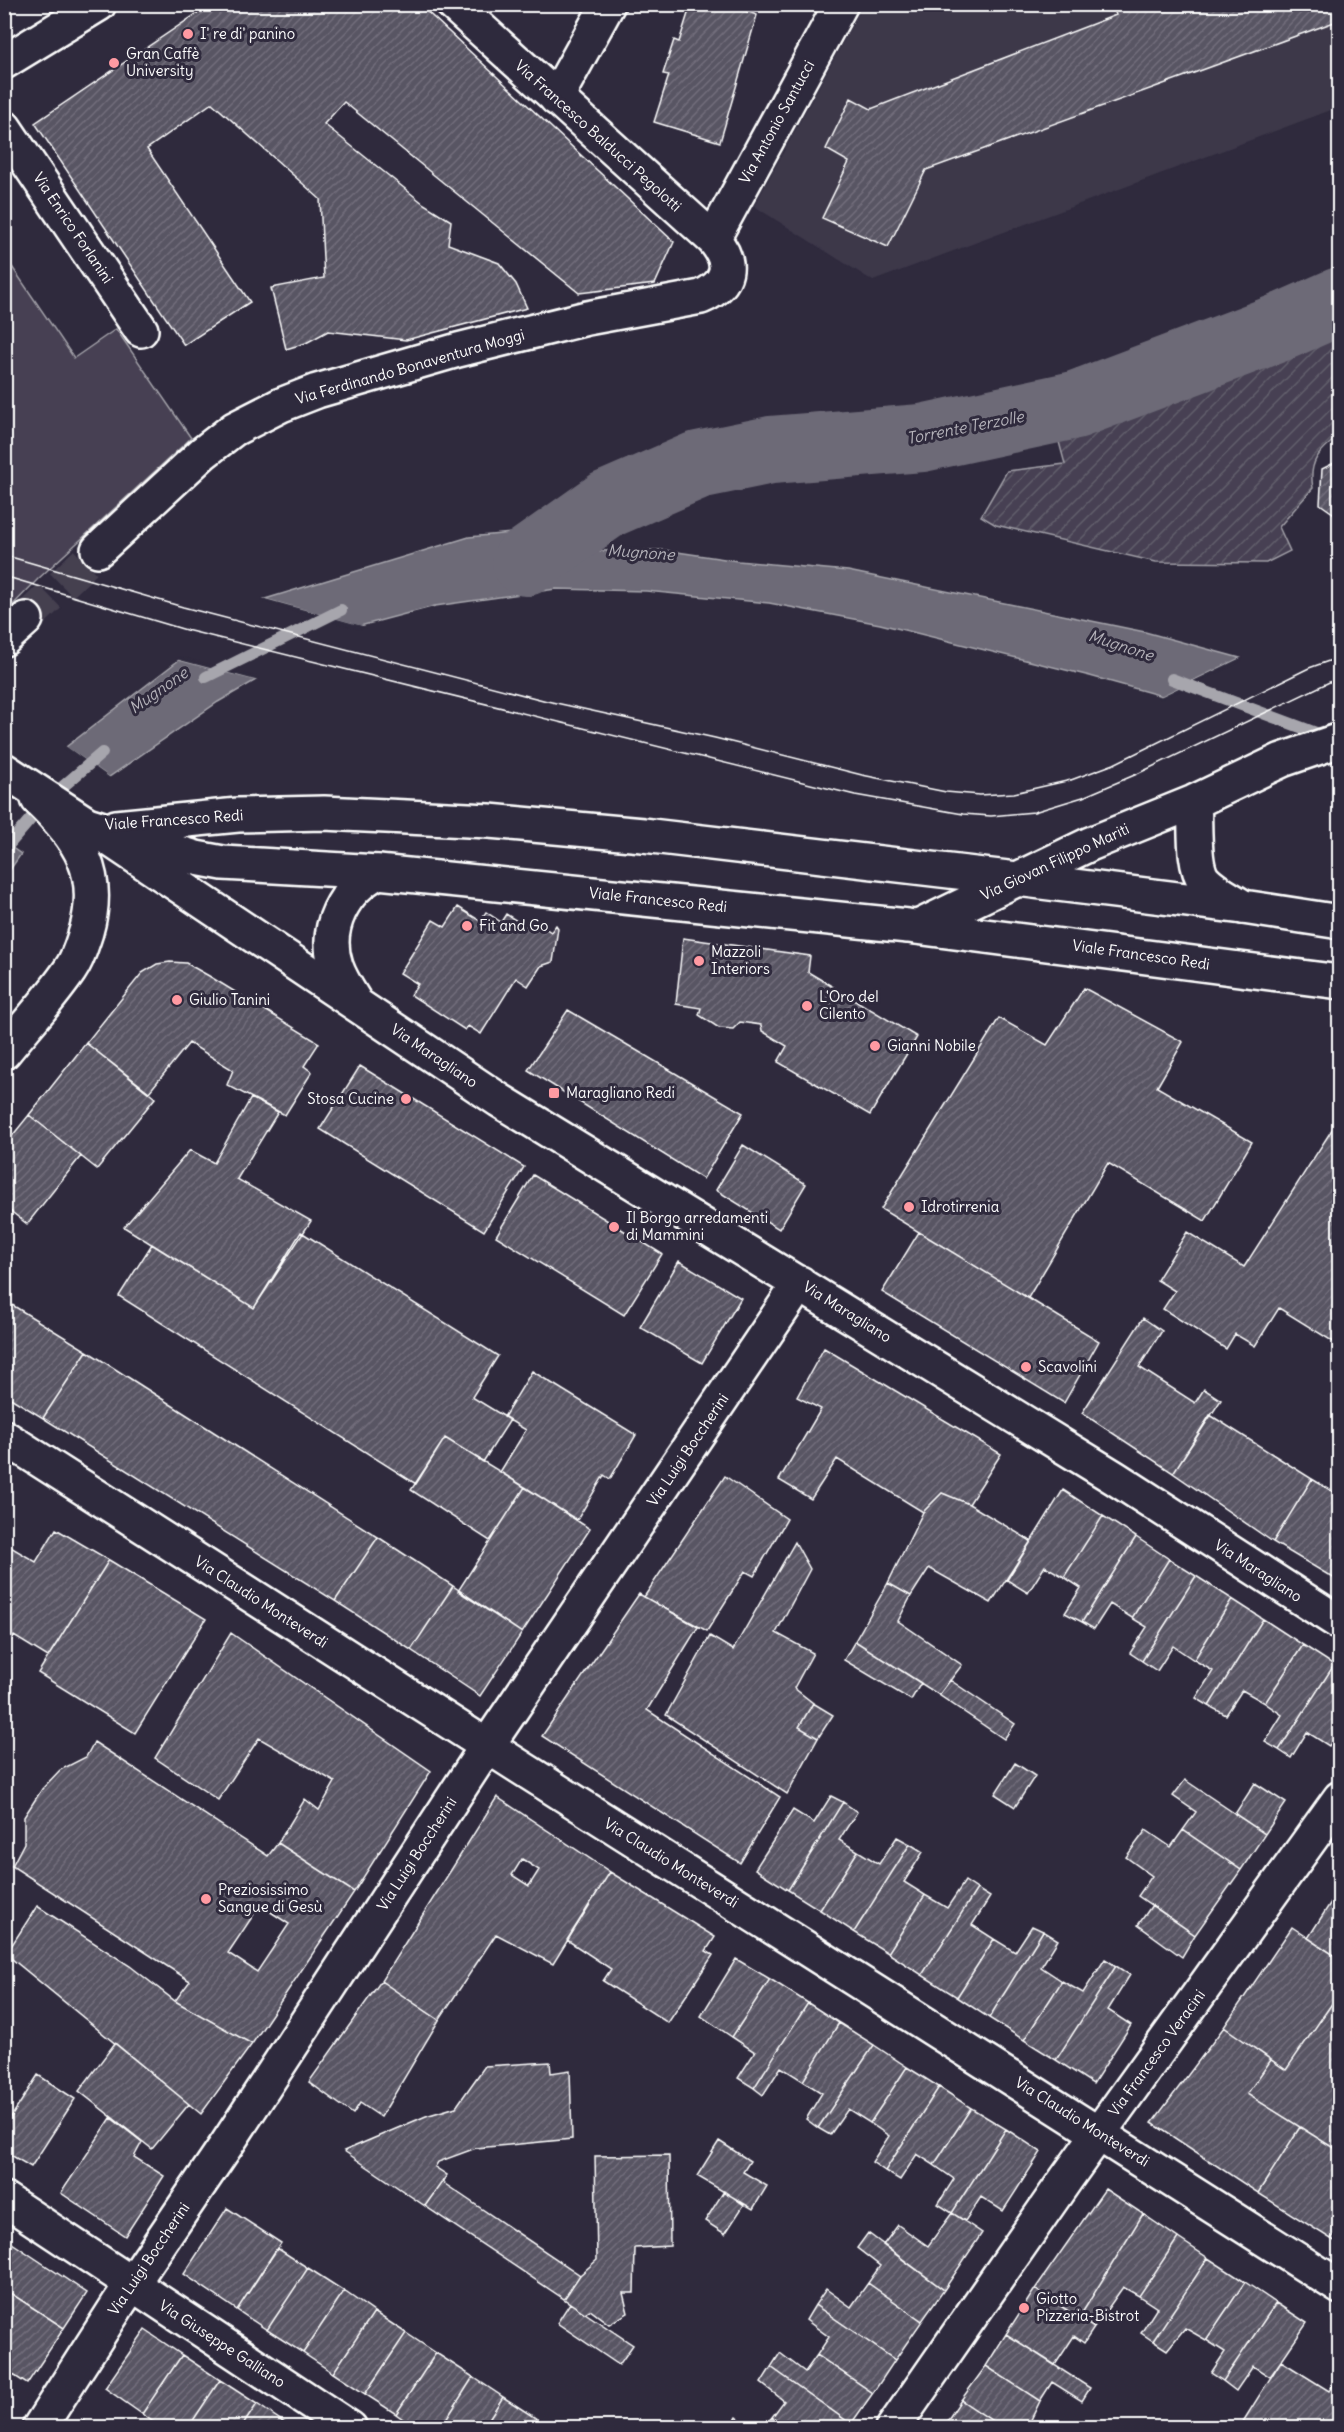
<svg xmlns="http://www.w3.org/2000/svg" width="1344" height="2432" viewBox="0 0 1344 2432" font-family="Delius,sans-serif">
<defs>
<pattern id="garden-furrows" width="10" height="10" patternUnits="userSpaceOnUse" patternTransform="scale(1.5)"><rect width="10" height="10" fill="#464152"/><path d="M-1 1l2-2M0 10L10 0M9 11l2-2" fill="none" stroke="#625e6c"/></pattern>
<pattern id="building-hatch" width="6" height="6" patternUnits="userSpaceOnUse" patternTransform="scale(1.5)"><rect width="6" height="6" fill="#595564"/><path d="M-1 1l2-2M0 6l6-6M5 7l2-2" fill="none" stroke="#726e7b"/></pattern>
</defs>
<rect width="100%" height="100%" fill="#2f2a3d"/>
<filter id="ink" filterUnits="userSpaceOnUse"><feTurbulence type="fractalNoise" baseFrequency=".0167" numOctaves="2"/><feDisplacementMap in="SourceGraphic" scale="12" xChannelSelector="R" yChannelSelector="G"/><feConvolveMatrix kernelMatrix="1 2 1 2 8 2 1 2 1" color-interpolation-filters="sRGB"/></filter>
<g filter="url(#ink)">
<path fill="#3c3749" d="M863,5H1339V107L873,281L754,206Z"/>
<path fill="#464152" stroke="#a2a0a8" stroke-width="1.5" d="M4,255L74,358L116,329L191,438L38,579L5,613Z"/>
<path fill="url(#garden-furrows)" stroke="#a2a0a8" stroke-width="1.5" d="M1339,310V436C1319,451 1308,462 1313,488L1279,527L1290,551L1266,563L1156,562L996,525L981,516L1007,471L1065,464L1055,427Z"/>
<path fill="#6d6a77" stroke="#a7a6ad" stroke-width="1.5" d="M512,533L595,551L664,550L738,561L848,571L1145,632L1240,658L1162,696L1090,676L880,624L769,603L646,591L556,589L435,606L360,626L265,599L469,537Z
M179,660L256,680L218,702L109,777L66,747Z
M5,843L21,854L5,877Z"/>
<path fill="#2f2a3d" d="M262,599H265L366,627L359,629L264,602Z
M180,657L256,677L259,681L176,659Z
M1243,657L1241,661L1163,699L1158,698Z
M64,745L109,777L111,778L107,779L65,749Z"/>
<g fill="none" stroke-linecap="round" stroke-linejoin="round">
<path stroke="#a7a6ad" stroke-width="12" d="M206,677L341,610
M1172,679L1327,737
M4,850L46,801L102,753"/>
<path stroke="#6d6a77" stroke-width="68" d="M526,562L608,504L698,465L771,450L922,438L1075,405L1281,327L1340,301"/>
</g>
<path fill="url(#building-hatch)" stroke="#fff" stroke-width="1.5" fill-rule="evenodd" d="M211,4H419L674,242L655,284L579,293L344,102L324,124L424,204L451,221L448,244L499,263L516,284L527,308L406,340L328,331L306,343L286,349L271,288L324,278L320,199L212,103L147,149L250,302L184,345L35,123Z
M691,4H723L757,15L720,142L654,122L669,75L663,74L674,40L679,42Z
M1112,4H1340V20L926,170L888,247L822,218L849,162L826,149L851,98L871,109L1116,15Z
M1340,460V518L1320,504L1322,469Z
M458,907L480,921L486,912L501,922L506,914L528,928L533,920L551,932L556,925L558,928L553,962L541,966L528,986L516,978L481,1034L468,1026L465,1030L411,995L418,984L400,973L433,920L445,927Z
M683,938L810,956L808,972L917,1037L870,1115L778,1062L787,1046L762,1031L761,1025L740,1022L733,1029L719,1028L699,1015L701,1008L676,1004Z
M170,962L186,963L209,976L319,1043L304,1066L312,1072L285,1115L227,1085L233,1070L189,1043L149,1092L86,1043L142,973L157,964Z
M1084,988L1183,1042L1157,1087L1252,1142L1205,1221L1108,1163L1028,1298L881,1209L999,1018L1047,1045Z
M568,1010L743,1113L703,1179L528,1070Z
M86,1043L155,1098L97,1169L29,1115Z
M360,1066L524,1167L484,1231L320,1129Z
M251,1098L278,1112L237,1179L311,1221L254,1308L124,1227L190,1150L214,1163Z
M29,1115L81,1156L27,1224L4,1206V1146Z
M1340,1117V1346L1279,1308L1255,1346L1235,1334L1226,1349L1163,1309L1175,1291L1157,1280L1187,1232L1244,1267Z
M743,1145L806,1184L779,1229L716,1190Z
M533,1175L662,1254L624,1315L496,1236Z
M301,1232L498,1356L472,1397L510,1420L483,1462L445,1438L416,1484L119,1296L152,1244L254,1308Z
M919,1232L1099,1341L1064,1403L882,1292Z
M679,1261L741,1298L702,1363L640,1327Z
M4,1300L87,1351L43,1418L4,1394Z
M1143,1318L1162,1331L1139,1367L1195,1403L1204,1389L1221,1400L1173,1473L1082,1413Z
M824,1348L1001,1454L969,1504L942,1493L923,1512L837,1459L811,1499L779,1480L821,1409L797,1397Z
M87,1351L378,1537L335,1601L43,1418Z
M532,1371L636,1435L610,1479L604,1475L577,1520L500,1472L526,1430L504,1417Z
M1210,1415L1312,1479L1273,1542L1173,1473Z
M445,1438L525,1487L490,1541L411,1490Z
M725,1476L787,1519L754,1576L745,1571L707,1631L644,1597Z
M1312,1479L1340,1496V1572L1335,1579L1273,1542Z
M525,1487L590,1529L522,1633L458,1591Z
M1063,1490L1103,1516L1064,1577L1045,1566L1028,1593L1007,1580Z
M942,1493L969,1504L1031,1541L991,1603L929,1568L911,1596L888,1583L923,1512Z
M1103,1516L1136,1537L1082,1622L1065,1613L1081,1588L1064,1577Z
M56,1529L109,1560L48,1657L14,1636L4,1650V1543L36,1562Z
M378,1537L453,1586L411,1650L335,1601Z
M1136,1537L1169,1559L1132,1618L1110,1604L1094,1629L1082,1622Z
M795,1542L810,1569L776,1633L813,1653L794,1688L813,1703L799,1727L818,1738L787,1794L666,1715L710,1636L733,1650Z
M1169,1559L1196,1576L1142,1661L1130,1653L1147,1627L1132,1618Z
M109,1560L206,1619L135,1733L38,1673Z
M1196,1576L1232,1599L1194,1660L1173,1646L1157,1671L1142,1661Z
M888,1583L911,1596L898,1621L962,1665L939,1695L855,1641Z
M453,1586L522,1633L480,1696L411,1650Z
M639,1594L698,1627L647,1710L780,1797L740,1863L542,1736Z
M1232,1599L1263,1619L1209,1706L1196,1698L1213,1671L1194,1660Z
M1263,1619L1303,1645L1265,1703L1242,1690L1226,1715L1209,1706Z
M231,1633L431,1771L354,1892L278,1843L305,1799L319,1810L335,1782L259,1738L218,1800L155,1758Z
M855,1641L921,1683L911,1700L844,1660Z
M1303,1645L1334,1665L1279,1750L1265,1742L1282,1715L1265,1703Z
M1334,1665L1340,1669V1730L1329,1746L1307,1732L1291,1758L1279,1750Z
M950,1680L1015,1724L1004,1739L939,1695Z
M813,1703L833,1715L818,1738L799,1727Z
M94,1742L268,1856L278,1843L354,1892L252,2044L175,2001L190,1981L12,1866L24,1843V1817L42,1789L60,1770L86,1757ZM260,1905L289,1924L257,1972L228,1953Z
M1015,1763L1035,1776L1015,1807L995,1794Z
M1185,1780L1265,1834L1241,1870L1183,1830L1196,1812L1173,1796Z
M1255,1783L1286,1803L1265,1834L1235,1814Z
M831,1796L843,1802L788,1890L755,1869L793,1810L814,1823Z
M497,1797L610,1872L553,1964L496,1934L439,2020L381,1981ZM522,1859L539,1870L529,1886L512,1875Z
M843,1802L857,1812L839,1840L858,1851L820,1910L788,1890Z
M1146,1830L1171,1847L1183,1830L1241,1870L1195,1935L1138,1896L1152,1876L1126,1857Z
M897,1837L910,1844L854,1932L820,1910L858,1851L879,1864Z
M910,1844L923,1852L904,1882L925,1895L888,1953L854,1932Z
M610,1872L715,1937L706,1951L713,1955L668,2023L603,1981L611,1969L567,1940Z
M965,1881L977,1889L922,1975L888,1953L925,1895L947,1908Z
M1340,1888V1959L1308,1938Z
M977,1889L990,1897L972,1925L994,1939L957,1997L922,1975Z
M1152,1905L1195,1935L1182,1957L1138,1925Z
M37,1906L130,1966L175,2001L252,2044L201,2114L6,1954Z
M1032,1926L1043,1931L989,2018L957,1997L994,1939L1015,1952Z
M1292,1927L1340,1959V1992L1286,2070L1224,2027Z
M1043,1931L1058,1940L1041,1967L1062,1981L1024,2040L989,2018Z
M736,1959L770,1979L732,2037L701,2016Z
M1105,1959L1116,1966L1056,2060L1024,2040L1062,1981L1083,1993Z
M1116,1966L1130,1975L1108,2010L1131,2025L1093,2084L1056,2060Z
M770,1979L808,2003L754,2088L738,2078L755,2052L732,2037Z
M381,1981L439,2020L381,2117L360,2103L353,2114L309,2082Z
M1340,1992V2152L1247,2094L1271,2060L1286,2070Z
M808,2003L839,2023L803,2081L781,2067L763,2095L754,2088Z
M839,2023L874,2045L818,2128L806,2119L822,2093L803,2081Z
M1224,2027L1271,2060L1247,2094L1300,2127L1258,2193L1152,2123Z
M115,2043L189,2104L152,2149L79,2091Z
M874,2045L907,2067L870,2123L848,2109L830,2135L818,2128Z
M4,2060L14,2067L4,2082Z
M550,2062L551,2073L570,2070L572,2139L476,2148L438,2162L435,2167L447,2175L425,2206L344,2151L426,2116L456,2107L485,2066Z
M907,2067L939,2087L885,2171L872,2162L889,2136L870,2123Z
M38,2075L75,2099L31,2167L4,2151V2128Z
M939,2087L971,2108L934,2165L917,2154L900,2180L885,2171Z
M971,2108L1006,2129L952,2213L938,2204L954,2179L934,2165Z
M111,2118L142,2142L134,2157L164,2176L125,2236L61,2193Z
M1300,2127L1340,2152V2226L1331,2239L1258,2193Z
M1006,2129L1041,2152L1003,2211L981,2197L965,2221L952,2213Z
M719,2141L750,2161L743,2172L767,2186L753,2209L697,2176Z
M669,2155L670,2246L635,2248L634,2293H623L628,2313L609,2324L590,2310L585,2313L564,2299L580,2275L597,2260L595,2156Z
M442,2182L580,2275L564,2299L425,2206Z
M1105,2189L1143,2214L1079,2318L1035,2289Z
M724,2191L744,2205L725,2234L705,2221Z
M227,2208L281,2243L237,2310L184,2274Z
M952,2213L982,2233L944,2290L883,2245L898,2225L928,2246Z
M1143,2214L1178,2238L1139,2296L1123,2287L1094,2328L1079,2318Z
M1340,2226V2244L1331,2239Z
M868,2233L944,2290L922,2321L868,2283L880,2266L857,2248Z
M1178,2238L1208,2258L1153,2341L1141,2333L1157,2308L1139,2296Z
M9,2241L87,2293L64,2328L4,2289V2248Z
M277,2248L308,2268L267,2330L237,2310Z
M1208,2258L1245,2282L1206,2340L1185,2328L1167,2350L1153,2341Z
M308,2268L344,2291L303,2353L267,2330Z
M1245,2282L1276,2303L1223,2381L1211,2373L1225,2352L1206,2340Z
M868,2283L922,2321L895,2360L815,2305L826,2289L851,2307Z
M4,2289L64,2328L27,2384L4,2369Z
M1035,2289L1094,2328L1084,2343L1074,2336L1055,2365L1006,2334Z
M344,2291L374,2312L333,2373L303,2353Z
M570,2303L633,2345L619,2365L557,2323Z
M1276,2303L1307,2323L1270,2377L1253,2366L1236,2391L1223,2381Z
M815,2305L895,2360L873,2393L817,2355L829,2337L806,2320Z
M374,2312L406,2333L365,2394L333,2373Z
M145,2330L182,2355L142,2414L105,2388Z
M406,2333L436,2353L396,2414L365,2394Z
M1006,2334L1090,2388L1082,2401L1052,2382L1040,2401L986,2366Z
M436,2353L473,2377L441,2428H416L396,2414Z
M780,2353L805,2372L817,2355L873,2393L851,2424L771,2367Z
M182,2355L220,2380L188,2428H162L142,2414Z
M1281,2361L1329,2391L1340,2375V2428H1239Z
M986,2366L1040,2401L1027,2428H1003L961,2400Z
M771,2367L851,2424L848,2428H786L772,2417L784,2401L761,2383Z
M473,2377L503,2397L483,2428H441Z
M220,2380L257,2404L241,2428H188Z
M503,2397L537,2419L531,2428H483Z
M961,2400L1003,2428H942Z
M257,2404L292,2428H241Z
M737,2417L751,2428H730Z
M772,2417L786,2428H763Z
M537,2419L550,2428H531Z
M83,2420L94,2428H77Z"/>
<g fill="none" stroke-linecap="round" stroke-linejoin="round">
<path stroke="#443f50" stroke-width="33" stroke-dasharray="33 16" stroke-linecap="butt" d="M26,619L98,550"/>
<g stroke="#fff" stroke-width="38">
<path id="minor" d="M556,98L608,4
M4,127L141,330
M713,239L841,4
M98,550L203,453L234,429L281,405L317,391L458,350L587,318L701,297C730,284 734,263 713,239L453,4
M4,639L26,619
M1194,802C1196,822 1192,865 1204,880C1214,891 1231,899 1243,907
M99,832L499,1100L1115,1478L1340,1623
M918,927L1090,844L1194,802L1282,760L1340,740
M354,1000C347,989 340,978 336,966C323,928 344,889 378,872
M4,1052C26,1025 51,998 70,970C78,959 82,944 86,932C103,873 79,838 38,799
M4,1437L517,1765L1340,2287
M4,2199L350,2428
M39,2428L119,2303L227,2144L487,1746L800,1283
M893,2428L1066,2179L1340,1798"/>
</g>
<g stroke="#fff" stroke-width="38">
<path id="major" d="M4,62L99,4
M4,770L87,824L196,858L223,863L378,872L908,926L1340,982
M116,827L238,815L324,813L489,821L643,835L1017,879L1243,907L1340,922"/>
</g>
<use href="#minor" stroke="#2f2a3d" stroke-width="33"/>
<use href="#major" stroke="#2f2a3d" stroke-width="33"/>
<path stroke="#fff" stroke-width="1.5" d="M4,555L183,607L547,701L715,738L862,775L946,792L980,795L1014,793L1071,780L1114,764L1309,668L1340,657
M4,576L186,630L855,795L963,814L991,816L1034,812L1083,797L1137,774L1340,677"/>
</g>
</g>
<g fill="#ff9aa2" stroke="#2f2a3d" stroke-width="2">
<circle cx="188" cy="34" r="6"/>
<circle cx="114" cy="63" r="6"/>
<circle cx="467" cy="926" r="6"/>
<circle cx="699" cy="961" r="6"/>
<circle cx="177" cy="1000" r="6"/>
<circle cx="807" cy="1006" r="6"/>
<circle cx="875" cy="1046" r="6"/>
<rect x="548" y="1087" width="12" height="12" rx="3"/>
<circle cx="406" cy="1099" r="6"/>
<circle cx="909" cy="1207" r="6"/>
<circle cx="614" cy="1227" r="6"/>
<circle cx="1026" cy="1367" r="6"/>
<circle cx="206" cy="1899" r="6"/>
<circle cx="1024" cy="2308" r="6"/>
</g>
<g text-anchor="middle" stroke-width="6" stroke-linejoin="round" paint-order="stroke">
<g font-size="15" fill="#fff" stroke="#2f2a3d" text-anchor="start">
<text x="200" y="39">I' re di' panino</text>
<text x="126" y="59">Gran Caffè<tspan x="126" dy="17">University</tspan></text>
<text x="479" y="931">Fit and Go</text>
<text x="711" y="957">Mazzoli<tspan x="711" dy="17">Interiors</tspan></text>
<text x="819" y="1002">L'Oro del<tspan x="819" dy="17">Cilento</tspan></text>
<text x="189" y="1005">Giulio Tanini</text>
<text x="887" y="1051">Gianni Nobile</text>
<text x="566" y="1098">Maragliano Redi</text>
<text x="394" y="1104" text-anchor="end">Stosa Cucine</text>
<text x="921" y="1212">Idrotirrenia</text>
<text x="626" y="1223">Il Borgo arredamenti<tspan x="626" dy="17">di Mammini</tspan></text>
<text x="1038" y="1372">Scavolini</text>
<text x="218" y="1895">Preziosissimo<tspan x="218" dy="17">Sangue di Gesù</tspan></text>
<text x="1036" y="2304">Giotto<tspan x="1036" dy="17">Pizzeria-Bistrot</tspan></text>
</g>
<g font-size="15" fill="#fff" stroke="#2f2a3d">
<text transform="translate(777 122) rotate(-61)" y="5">Via Antonio Santucci</text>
<text transform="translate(598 136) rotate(42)" y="5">Via Francesco Balducci Pegolotti</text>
<text transform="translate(73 228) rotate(56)" y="5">Via Enrico Forlanini</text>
<text transform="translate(410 367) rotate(-16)" y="5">Via Ferdinando Bonaventura Moggi</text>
<text transform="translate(174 820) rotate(-4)" y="5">Viale Francesco Redi</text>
<text transform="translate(1055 862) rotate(-25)" y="5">Via Giovan Filippo Mariti</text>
<text transform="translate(658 900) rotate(6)" y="5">Viale Francesco Redi</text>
<text transform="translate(1141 955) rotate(8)" y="5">Viale Francesco Redi</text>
<text transform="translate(434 1056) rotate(34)" y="5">Via Maragliano</text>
<text transform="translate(847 1312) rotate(32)" y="5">Via Maragliano</text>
<text transform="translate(688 1450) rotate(-56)" y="5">Via Luigi Boccherini</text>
<text transform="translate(1258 1571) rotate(33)" y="5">Via Maragliano</text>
<text transform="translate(261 1602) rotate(33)" y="5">Via Claudio Monteverdi</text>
<text transform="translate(417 1854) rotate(-57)" y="5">Via Luigi Boccherini</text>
<text transform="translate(671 1863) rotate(32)" y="5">Via Claudio Monteverdi</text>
<text transform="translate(1157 2053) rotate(-54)" y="5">Via Francesco Veracini</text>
<text transform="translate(1082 2122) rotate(32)" y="5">Via Claudio Monteverdi</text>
<text transform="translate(149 2259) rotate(-56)" y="5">Via Luigi Boccherini</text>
<text transform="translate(222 2344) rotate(33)" y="5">Via Giuseppe Galliano</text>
</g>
<g font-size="16" font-style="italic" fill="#b6b4bb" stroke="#2f2a3d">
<text transform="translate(965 427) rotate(-11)" y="6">Torrente Terzolle</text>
<text transform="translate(641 552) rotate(4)" y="6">Mugnone</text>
<text transform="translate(1121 645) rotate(18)" y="6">Mugnone</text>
<text transform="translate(158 690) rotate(-35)" y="6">Mugnone</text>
</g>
</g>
<rect width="1344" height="2432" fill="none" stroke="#2f2a3d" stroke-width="24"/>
<rect x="12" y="12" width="1320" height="2408" fill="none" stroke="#fff" stroke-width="2" filter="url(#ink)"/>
</svg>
